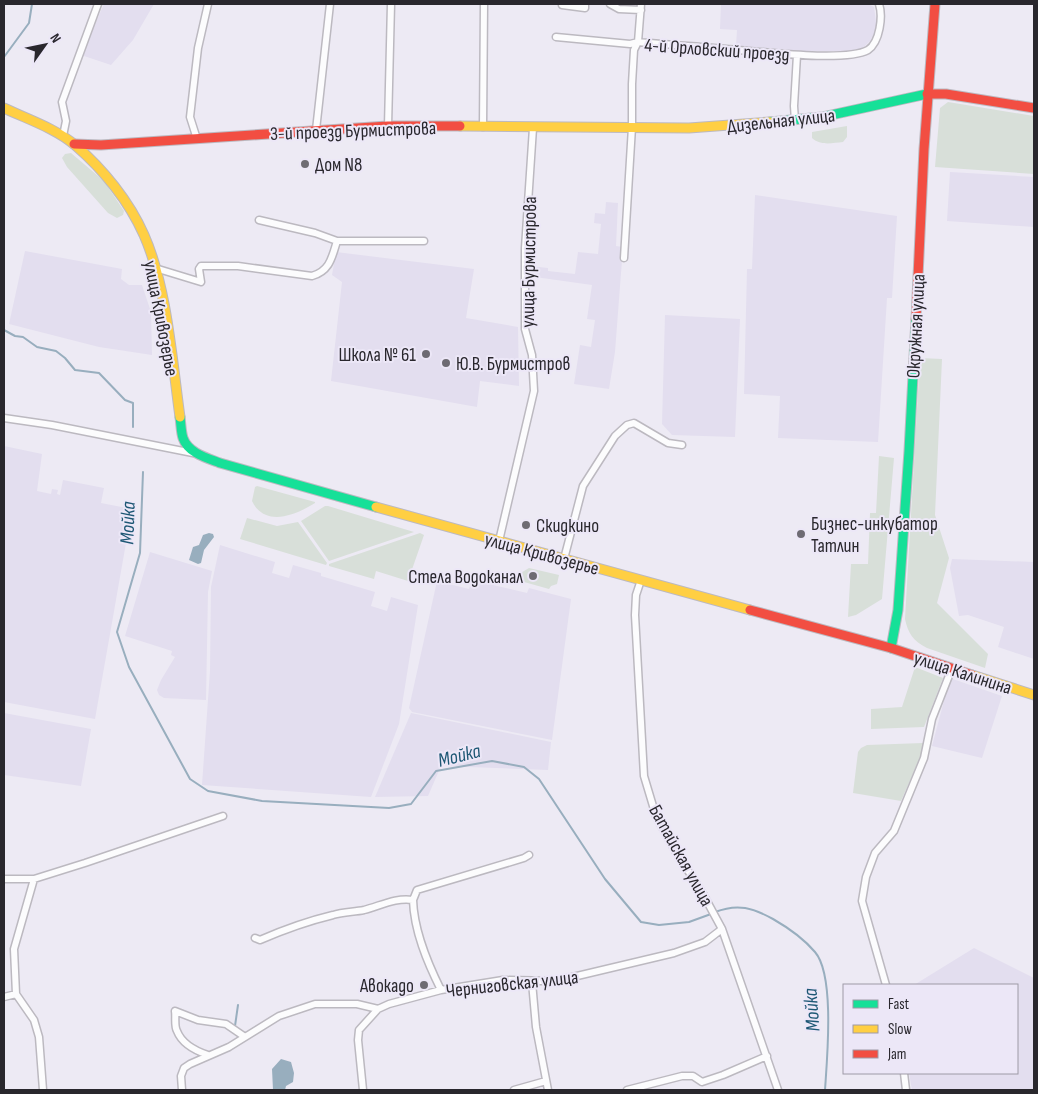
<svg xmlns="http://www.w3.org/2000/svg" width="1038" height="1094" viewBox="0 0 1038 1094" font-family="'Sofia Sans Condensed',sans-serif">
<rect width="100%" height="100%" fill="#edeaf4"/>
<path fill="#e3deef" d="M104,4H154L133,40L111,65L81,55Z
M721,4H868L874,7L877,29L870,41L860,51H797L736,46L737,30L720,29Z
M950,172L1034,177V227L947,221Z
M755,195L897,216L892,298H887L878,442L778,438L780,396L744,394L747,269H752Z
M606,202L618,203L616,246L623,247L615,352L609,389L574,384L580,345L591,347L595,320L587,319L592,285L528,276L530,266L548,268V271L575,274L578,252L598,254L601,224L594,223L595,213L605,214Z
M25,251L122,269L121,279L129,285H142L151,312L152,355L99,347L9,324Z
M336,252L474,269L466,318L518,327L519,386L480,381L477,407L331,381L342,282L332,275Z
M665,315L740,319L735,437L672,435L662,424Z
M4,446L42,454L37,491L51,494L52,489L58,490L57,494L60,495L63,480L104,488L101,503L132,509L95,719L4,702Z
M220,545L275,562L272,573L289,578L293,565L321,573V576L375,592L371,606L387,611L391,597L418,605L399,724L371,797L202,785L210,671L211,587Z
M150,552L212,571L208,592L206,700L164,698L159,695L157,690L161,680L175,657L171,655L172,651L125,636Z
M952,559L1034,562V659L998,647L1004,627L968,615L959,616L950,568Z
M472,580L527,593L529,588L571,599L552,740L412,712L409,708L437,581L469,589Z
M950,678L1002,696L982,758L932,746Z
M4,713L91,729L81,786L4,775Z
M411,713L551,742L548,770L441,766L428,796L375,797Z
M974,948L1034,978V1090H912L909,1073H1017V985H914Z"/>
<path fill="#d8dfd9" d="M948,102L1034,116V174L935,167L940,108Z
M847,126V137L843,142C832,143 821,146 812,138V132Z
M71,153L104,181L124,211L123,215L117,218L108,213L67,167L62,158L65,154Z
M920,358L942,359L935,515L949,558L937,603L988,654L985,668L927,648C913,641 908,633 905,619Z
M879,456L894,458L882,599L856,615L848,617L851,564H868L870,513H876Z
M257,486L315,502V503C296,515 265,528 252,501L255,487Z
M325,506H328L414,532L329,561L301,521Z
M247,518L277,526L298,522L327,563L326,565L240,539Z
M420,533L424,535L408,581L376,571L374,579L329,566V564Z
M529,568L559,575L557,584L551,586L549,589L517,580L519,574Z
M915,667L943,678L924,727L871,729V709L902,707Z
M923,743V751L901,801L853,793L858,752L861,748L867,745Z"/>
<path fill="#98aebe" d="M209,533L213,534L214,537L204,550L201,563L198,564L189,560L193,547L199,545L203,535Z
M281,1059L291,1062L294,1073L293,1082L286,1086L285,1090H273L272,1069Z"/>
<g fill="none" stroke-linecap="round" stroke-linejoin="round">
<path stroke="#98aebe" stroke-width="2" d="M4,57L29,23L32,4
M4,330L15,336L23,337L37,347L56,351L65,358L75,370L99,373L125,400L133,403V427
M143,472L140,553L117,632L129,667L190,779L208,791L262,801L389,808L411,804L436,771L492,761L524,767L539,779L605,879L641,922L659,925L689,922L711,914
M715,912C738,903 753,908 773,919C787,927 804,939 815,952C835,975 827,1059 825,1090
M235,1026L238,1005"/>
<g stroke="#bcb9c0" stroke-width="9">
<path id="street" d="M610,4L619,9L641,10
M562,5L585,8V4
M556,37L630,44L638,42C671,45 705,47 738,50C765,52 846,62 868,50C880,42 883,16 879,4
M795,121L794,106L797,55
M388,126L391,4
M483,127L484,4
M316,130L330,4
M63,136L66,121L62,102L98,4
M197,139L190,117L198,48L208,4
M259,220L315,233L337,241H424
M624,258L632,127V84L634,50L638,42L641,4
M155,268L201,282L199,269L201,266H238L312,276C330,271 332,257 337,241
M4,418L52,425L193,453
M499,541L534,391L532,355L525,329V248L533,128
M564,559L583,486L615,436L627,425L634,423L668,443L682,445
M641,580L636,595L635,615L644,776L656,816L676,852L703,894L722,929L778,1090
M4,879H34L85,863L223,816
M34,879L14,949L16,994L34,1020L39,1037L43,1090
M413,900C414,931 427,962 441,990
M255,938L260,940C283,930 308,921 333,915C343,912 354,912 364,910C380,906 396,897 413,900L417,890L524,858L529,855
M532,982L536,1027L548,1090
M886,985L862,901L866,877L875,853L894,831L924,758L932,719L952,668
M4,997L16,994
M208,1055C196,1051 182,1044 177,1031C174,1026 176,1017 175,1011L198,1020L226,1024L245,1037
M904,1073L906,1090
M182,1090L181,1076L184,1068L190,1064L229,1047L279,1016L315,1004H357L378,1009L389,1004L441,990L503,980L556,981L674,953L705,942L722,929
M363,1090L358,1040L359,1030L378,1009
M514,1090L546,1081
M627,1090L682,1076H693L702,1082L723,1075L767,1056"/>
</g>
<g stroke="#bcb9c0" stroke-width="11">
<path id="fast" d="M770,122L822,117L927,94
M180,417C181,424 181,432 183,438C188,453 207,458 220,463L376,507
M891,648L898,610L909,451L916,319"/>
</g>
<g stroke="#bcb9c0" stroke-width="11">
<path id="slow" d="M4,108C27,119 55,128 75,145C103,169 129,201 144,235C167,287 172,360 180,417
M460,126L689,128L770,122
M376,507L750,610
M972,675L1034,695"/>
</g>
<g stroke="#bcb9c0" stroke-width="11">
<path id="jam" d="M927,94H946L1034,108
M74,144L101,145L388,126H460
M916,319L924,149L935,4
M750,610L891,648L972,675"/>
</g>
<use href="#street" stroke="#fcfcfd" stroke-width="6"/>
<use href="#fast" stroke="#16e098" stroke-width="9"/>
<use href="#slow" stroke="#ffcf43" stroke-width="9"/>
<use href="#jam" stroke="#f24e42" stroke-width="9"/>
</g>
<g fill="#6e6b73" stroke="#ece7f7" stroke-width="2">
<circle cx="305" cy="164" r="5"/>
<circle cx="426" cy="354" r="5"/>
<circle cx="446" cy="363" r="5"/>
<circle cx="526" cy="525" r="5"/>
<circle cx="801" cy="534" r="5"/>
<circle cx="533" cy="576" r="5"/>
<circle cx="424" cy="985" r="5"/>
</g>
<g text-anchor="middle" stroke-width="4" stroke-linejoin="round" paint-order="stroke">
<g font-size="19" fill="#29272d" stroke="#ece7f7">
<text transform="translate(717 49) rotate(4)" y="7">4-й Орловский проезд</text>
<text transform="translate(781 120) rotate(-6)" y="7">Дизельная улица</text>
<text transform="translate(353 130) rotate(-2)" y="7">3-й проезд Бурмистрова</text>
<text transform="translate(528 262) rotate(-89)" y="7">улица Бурмистрова</text>
<text transform="translate(162 318) rotate(79)" y="7">улица Кривозерье</text>
<text transform="translate(915 326) rotate(-87)" y="7">Окружная улица</text>
<text transform="translate(542 553) rotate(15)" y="7">улица Кривозерье</text>
<text transform="translate(963 672) rotate(18)" y="7">улица Калинина</text>
<text transform="translate(682 855) rotate(61)" y="7">Батайская улица</text>
<text transform="translate(512 983) rotate(-6)" y="7">Черниговская улица</text>
</g>
<g font-size="19" fill="#29272d" stroke="#ece7f7" text-anchor="start">
<text x="315" y="171">Дом N8</text>
<text x="416" y="361" text-anchor="end">Школа № 61</text>
<text x="456" y="370">Ю.В. Бурмистров</text>
<text x="811" y="530">Бизнес-инкубатор<tspan x="811" dy="22">Татлин</tspan></text>
<text x="536" y="532">Скидкино</text>
<text x="523" y="583" text-anchor="end">Стела Водоканал</text>
<text x="414" y="992" text-anchor="end">Авокадо</text>
</g>
<g font-size="20" font-style="italic" fill="#1d5774" stroke="#ece7f7">
<text transform="translate(127 523) rotate(-88)" y="7">Мойка</text>
<text transform="translate(459 755) rotate(-14)" y="7">Мойка</text>
<text transform="translate(811 1010) rotate(-94)" y="7">Мойка</text>
</g>
</g>
<rect width="1038" height="1094" fill="none" stroke="#29272d" stroke-width="10"/>
<rect x="843" y="984" width="175" height="90" fill="#ece7f7" stroke="#9e9aa6"/>
<rect x="853" y="1000" width="25" height="8" fill="#16e098" stroke="#9e9aa6"/>
<text x="888" y="1009" font-size="15" fill="#29272d">Fast</text>
<rect x="853" y="1025" width="25" height="8" fill="#ffcf43" stroke="#9e9aa6"/>
<text x="888" y="1034" font-size="15" fill="#29272d">Slow</text>
<rect x="853" y="1050" width="25" height="8" fill="#f24e42" stroke="#9e9aa6"/>
<text x="888" y="1059" font-size="15" fill="#29272d">Jam</text>
<g transform="translate(45 45) rotate(57)" stroke="#ece7f7" stroke-width="4" paint-order="stroke">
<path d="M0-4L9 19L0 12L-9 19Z" fill="#29272d"/>
<text y="-8" font-size="14" font-weight="bold" text-anchor="middle" fill="#29272d">N</text>
</g>
</svg>
